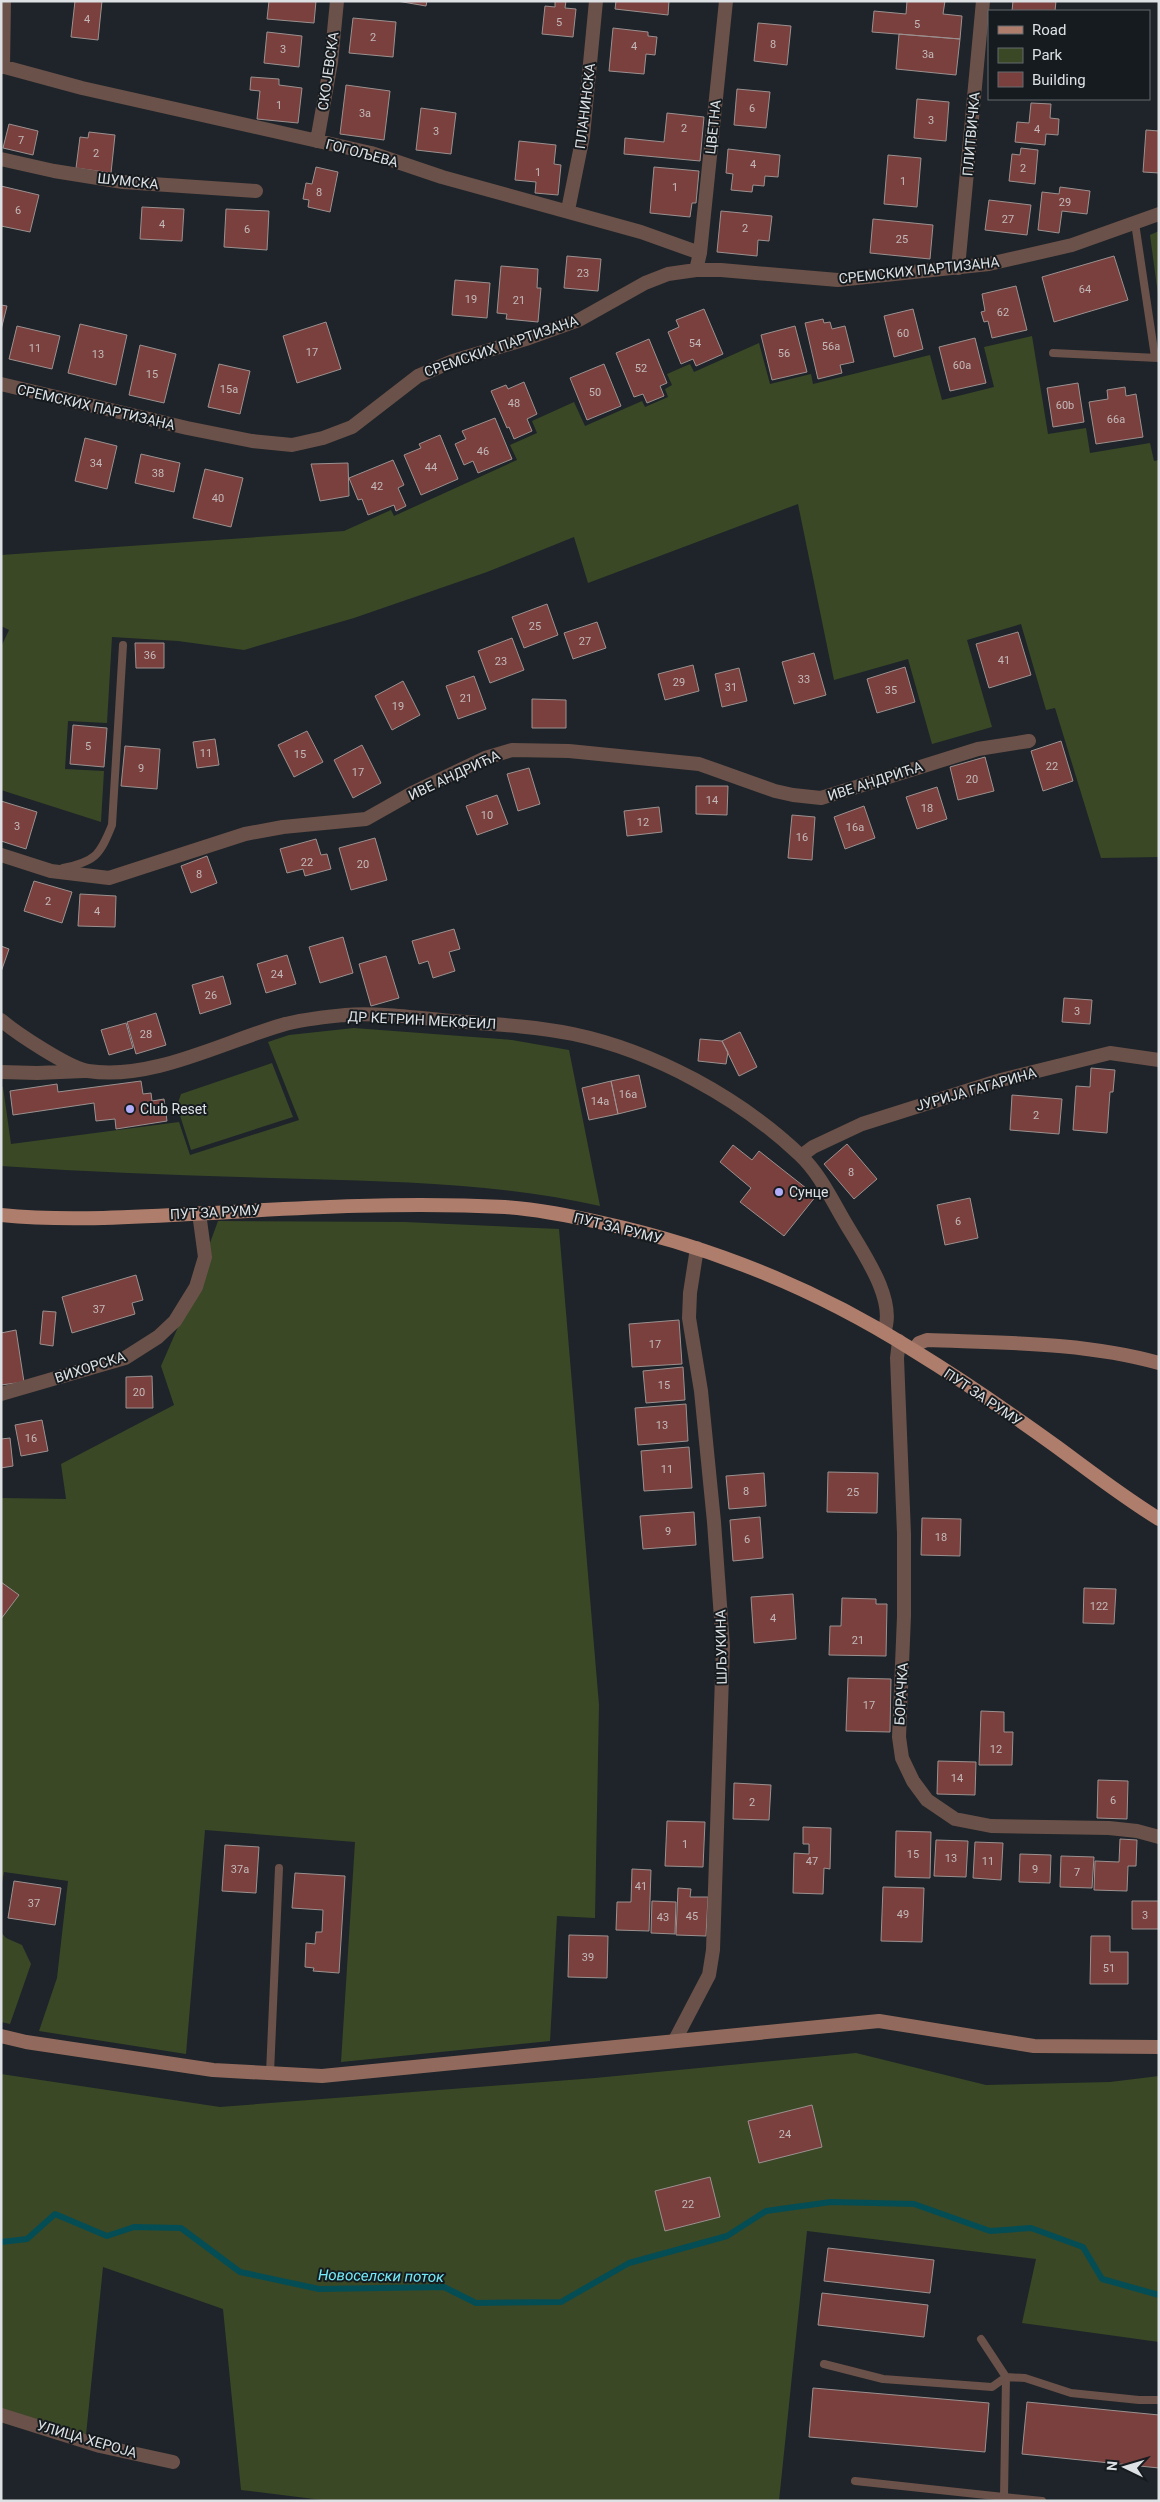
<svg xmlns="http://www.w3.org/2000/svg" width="1160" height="2502" viewBox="0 0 1160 2502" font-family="Roboto,sans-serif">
<rect width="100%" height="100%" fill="#1e2429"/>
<path fill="#3a4826" d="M1159,231V302L1150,235Z
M1032,336L1048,434L1086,428L1090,453L1150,443L1154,461L1159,460V857L1101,858L1055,708L1046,710L1021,624L967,640L992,727L932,744L908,659L834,680L798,504L588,583L574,537L487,572L354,618L244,650L178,641L112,637L107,723L68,721L65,769L104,771L101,822L1,790V647L9,630L1,626V555L344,531L391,510L394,516L517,460L510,445L537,433L532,421L574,402L585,426L642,401L645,407L668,397L665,389L672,385L667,374L690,364L694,372L759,343L770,384L811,374L813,384L930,355L942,400L994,387L984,347Z
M354,1028L512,1040L569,1050L600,1206C504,1184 404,1182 307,1179C205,1176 103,1173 1,1166V1087H3L11,1144L179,1122L190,1155L299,1120L268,1042L289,1035Z
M272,1063L293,1117L191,1150L177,1106L181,1094Z
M218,1221L405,1222L559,1229L599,1705L595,1918L557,1916L550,2041L341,2062L355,1842L205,1830L186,2054L39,2031L57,1978L68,1881L4,1872L1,1888V1498L66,1499L61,1464L174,1405L161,1366L185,1311Z
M1,1932L6,1938L22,1945L31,1964L10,2024L1,2022Z
M856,2053L986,2085L1110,2082L1159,2076V2342L1022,2323L1036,2259L807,2231L779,2501H330L241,2490L223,2309L103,2267L85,2445L1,2418V2074L220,2107L595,2078Z"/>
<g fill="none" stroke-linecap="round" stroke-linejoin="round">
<path stroke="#054d54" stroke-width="6" d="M1,2242L27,2239L55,2214L107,2236L134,2227L181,2228L240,2272L319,2289L444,2287L476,2303L561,2302L629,2263L727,2236L766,2211L831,2202L914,2204L990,2231L1031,2228L1083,2247L1102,2279L1159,2295"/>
</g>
<path fill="#79403e" stroke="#9b9190" d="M75,1H102L98,40L71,37Z
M269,1H316L314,23L267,19Z
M397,1H427L426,6Z
M555,1H566L565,8L576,9L573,37L542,34L545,6L555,7Z
M616,1H669L668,15L615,9Z
M907,1H945L943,14L962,16L960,39L872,32L874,11L906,14Z
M1013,1H1056L1055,11H1012Z
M353,18L396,22L393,57L349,53Z
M758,23L791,26L787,65L754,61Z
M613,28L648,32V36L657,37L655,55L646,54L644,74L609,71Z
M267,32L302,36L299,67L264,63Z
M899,34L960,39L956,75L896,69Z
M251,77L279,79V85L302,88L298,123L257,119L260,91L250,90Z
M346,85L390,91L384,140L340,134Z
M737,89L770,92L766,128L734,125Z
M917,99L949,102L946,141L914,138Z
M1031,103L1051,104L1050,118L1059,119L1058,135L1046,134L1045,145L1015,142L1017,122L1029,123Z
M421,108L456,113L451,154L416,150Z
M667,113L704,117L700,161L624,154L625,138L664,142Z
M9,124L38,131L33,155L3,148Z
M1146,130L1159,131V173L1143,172Z
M89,132L115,135L111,173L76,168L80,137L88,138Z
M519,141L556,145L554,164L561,165L558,195L535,193L536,182L515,180Z
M1021,148L1038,150L1035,184L1009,181L1012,154L1020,155Z
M728,149L780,155L778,177L765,176L764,186L753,185L752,192L731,190L733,174L726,173Z
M888,155L921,158L917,207L884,204Z
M316,167L338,172L330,212L308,207L309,200L303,199L306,183L312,184Z
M654,167L699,171L696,203H692L690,217L650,213Z
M1,186L39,195L30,232L1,226Z
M1060,187L1090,191L1087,214L1062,211L1059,233L1038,230L1042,192L1059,194Z
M989,200L1031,205L1027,235L985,230Z
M142,207L184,209L182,241L140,239Z
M226,209L269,211L267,250L224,247Z
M721,211L772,216L769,241L758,240L757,256L717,252Z
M873,219L933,225L930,259L870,253Z
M567,256L601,259L598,291L564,288Z
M1114,256L1128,300L1054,322L1042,277Z
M501,266L538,269L537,288H541L538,322L506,319L507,314L497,313Z
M455,280L490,283L487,318L452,315Z
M1016,286L1027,330L992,338L988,321L984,322L981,312L985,311L982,294Z
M1,305L7,306L1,330Z
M704,309L723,354L696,366L693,359L681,364L668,332L679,327L676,320Z
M913,309L923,349L894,357L884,316Z
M823,319L824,323L830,322L832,329L845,326L854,362L840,365L842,373L818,379L805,323Z
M326,322L341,369L297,383L283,336Z
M80,324L127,335L116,385L68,373Z
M17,326L60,336L52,369L9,359Z
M795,326L807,372L772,380L761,335Z
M975,338L986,383L950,391L939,347Z
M649,339L667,383L660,386L664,396L647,403L643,394L634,397L616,353Z
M140,345L176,354L164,403L129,395Z
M219,364L250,371L240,414L208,407Z
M604,364L621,406L587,420L570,378Z
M524,382L537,414L527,419L532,431L514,439L509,427L507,428L491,391L506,385L508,389Z
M1078,383L1084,422L1053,427L1047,388Z
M1125,387L1126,396L1136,394L1143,437L1096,444L1089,402L1108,399L1107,390Z
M495,418L512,459L478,473L473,461L464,465L455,444L466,439L462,431Z
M440,435L458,479L421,495L404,455L421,448L419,444Z
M85,438L117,446L107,489L75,481Z
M141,454L180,463L174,492L135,483Z
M393,460L404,485L398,488L406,506L396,511L394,505L368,515L362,499L358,500L349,478Z
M348,463L349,496L320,501L311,464Z
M205,469L243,478L231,527L193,518Z
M547,604L558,635L524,648L512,617Z
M597,622L606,648L573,659L564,633Z
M1018,632L1031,675L989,688L976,644Z
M512,638L524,670L490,683L478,651Z
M135,643H164V668H136Z
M814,653L826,695L794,704L782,662Z
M693,665L699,691L665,700L658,674Z
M905,667L915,702L877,713L867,679Z
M739,668L747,701L722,707L715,674Z
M474,676L486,709L458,719L446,686Z
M403,681L420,715L392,730L375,696Z
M532,699L566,700V728H532Z
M73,725L107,728L104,767L70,764Z
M307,731L323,762L294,777L278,745Z
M215,739L219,765L197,768L193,742Z
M1061,741L1073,781L1043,791L1031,751Z
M362,745L381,783L353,798L334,760Z
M125,746L160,749L157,789L121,786Z
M985,757L994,791L958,800L950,767Z
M529,768L540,804L518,811L507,774Z
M696,786H728L727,815L696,814Z
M937,787L947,819L917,829L906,797Z
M497,795L508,824L477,835L466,806Z
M1,801L37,812L26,849L1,841Z
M864,806L875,838L845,849L834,817Z
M659,807L662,832L627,836L624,811Z
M792,815L815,817L812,860L788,858Z
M375,838L387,880L351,890L339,848Z
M316,839L321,855L327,854L331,869L305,876L303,869L287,873L280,849Z
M207,856L217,883L191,893L181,866Z
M34,881L72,892L62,923L24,911Z
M80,894L116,896L115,927L78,926Z
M454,929L460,949L449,952L455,971L433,978L428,961L419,964L412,941Z
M343,937L353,973L320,983L309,947Z
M1,946L9,949L1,972Z
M287,955L296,984L266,993L257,964Z
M386,956L399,998L371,1006L359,964Z
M223,976L231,1004L200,1014L192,985Z
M1064,998L1092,1000L1090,1024L1062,1022Z
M156,1013L166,1045L136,1054L127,1022Z
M126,1023L133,1048L109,1055L101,1030Z
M740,1032L757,1067L739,1076L722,1041Z
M700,1039L722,1041L728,1052L726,1064L698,1061Z
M1091,1068L1115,1070L1113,1092H1110L1107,1133L1073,1130L1076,1086L1090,1087Z
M639,1075L646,1107L618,1114L611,1081Z
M141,1081L143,1094L151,1093L152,1101L164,1099L167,1121L116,1129L115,1119L96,1121L94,1103L13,1115L10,1091L57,1084L58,1092Z
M611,1081L618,1114L589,1120L582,1088Z
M1012,1095L1062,1099L1059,1134L1010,1130Z
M847,1144L877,1179L854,1199L824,1164Z
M733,1145L752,1160L759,1151L816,1196L784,1236L740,1202L751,1188L720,1162Z
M970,1198L978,1238L945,1245L937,1205Z
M136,1275L143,1300L132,1303L135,1314L72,1333L62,1297Z
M43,1311L56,1312L53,1346L40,1344Z
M679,1320L682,1364L632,1367L629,1324Z
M16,1330L24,1382L1,1385V1333Z
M683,1367L685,1400L646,1403L643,1371Z
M152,1376L153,1408H126V1377Z
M686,1404L688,1441L638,1445L635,1408Z
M42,1420L48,1451L21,1456L15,1425Z
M10,1438L13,1466L1,1468V1439Z
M689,1447L692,1488L644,1491L641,1451Z
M828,1472L878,1473L877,1513L827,1512Z
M764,1473L766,1506L729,1509L726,1476Z
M694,1512L696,1545L643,1549L640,1516Z
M760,1517L763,1558L733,1561L730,1520Z
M922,1518L961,1519L960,1556L921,1555Z
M1,1582L19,1595L1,1619Z
M1084,1588L1116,1589L1114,1624L1083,1623Z
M793,1594L796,1639L754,1643L751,1597Z
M842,1598L876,1599V1604H887L886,1656L829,1655L830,1626H841Z
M848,1678L891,1679L890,1732L846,1731Z
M981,1711L1004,1712V1732H1013L1012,1765H979Z
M938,1761L976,1762L975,1795L937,1794Z
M1098,1780L1128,1781L1127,1819L1097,1818Z
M734,1783L771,1785L769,1820L733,1819Z
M667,1821L705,1822L703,1867L665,1866Z
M803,1827L831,1828L830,1869L824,1868L823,1894L793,1893L794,1853L809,1854V1844H803Z
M896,1831L931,1832L930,1878L895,1877Z
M1120,1839L1137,1840L1136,1866H1128L1127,1891L1094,1890L1095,1861L1119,1862Z
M936,1840L968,1841L966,1877L934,1876Z
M975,1842L1003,1843L1001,1880L973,1878Z
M225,1845L259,1847L256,1893L222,1891Z
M1020,1854L1051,1855L1050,1883L1019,1882Z
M1061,1856L1094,1857L1092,1888L1060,1887Z
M632,1869L651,1870L649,1931L616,1930L617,1902H631Z
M295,1873L345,1876L339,1973L313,1971L314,1968L305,1967L306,1943L315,1944L316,1932H322L323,1910L292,1908Z
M14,1881L61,1888L55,1925L8,1918Z
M883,1887L924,1888L922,1942L881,1941Z
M678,1888L691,1889L690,1897H708L706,1936L676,1935Z
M652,1901L676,1902L675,1934L651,1933Z
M1132,1901H1159V1929H1132Z
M569,1935L608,1936L607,1978L568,1977Z
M1091,1936H1110V1952H1128V1984H1090Z
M812,2105L822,2147L759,2163L748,2121Z
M710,2177L720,2217L665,2231L655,2191Z
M828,2248L934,2260L930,2293L824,2281Z
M822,2293L928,2305L924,2337L818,2325Z
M813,2388L989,2403L985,2452L809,2437Z
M1027,2402L1159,2415V2468L1022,2454Z"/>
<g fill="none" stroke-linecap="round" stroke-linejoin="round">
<path stroke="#6a5149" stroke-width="8" d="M1135,223L1155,357
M1053,353L1158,358
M63,868C95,862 100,855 112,825L123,645
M270,2073L279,1868
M981,2339L1006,2377L1004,2497
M824,2364L883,2379L992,2387L1006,2377L1025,2378L1071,2393L1139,2400H1159
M855,2481L1042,2501"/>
<path stroke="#6a5149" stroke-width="14" d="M1,66L82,88L371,153L442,177L641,232L700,253L696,270
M3,67L4,1
M317,141L331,62L337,1
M1,159L54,171L123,182L256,191
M568,210L583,136L596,1
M700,253L726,1
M958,268L983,1
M1,384L187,428L252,441L292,445L323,438L352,427L418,376L453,361L529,338L579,320L645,283L668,274L696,270H721L838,280L989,264L1072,245L1159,214
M1,855L51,871L109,878L245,834L283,827L366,819L412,793L485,758L512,750L569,751L699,764L775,791L793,795L821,798L978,749L1029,741
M1,1020C16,1033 69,1068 88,1071C151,1081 223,1042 282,1025C302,1019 325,1017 345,1015C375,1012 421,1018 451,1021C492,1024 533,1026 573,1034C654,1051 740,1098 800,1155C818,1172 830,1196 842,1217C858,1246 898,1298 884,1332
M1,1072L37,1073L84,1071
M801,1156L813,1147L862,1124L1001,1080L1110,1053L1159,1060
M899,1341L897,1358L904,1534V1616L899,1737L902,1758L913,1781L927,1800L955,1819L991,1826L1109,1828L1137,1831L1159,1837
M1,1394L125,1358L158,1337L175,1321L196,1287L205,1257L199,1213
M675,2040L709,1975L713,1950L723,1646L714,1522L701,1391L689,1318L690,1293L697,1248
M1,2415L100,2446L173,2462"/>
<path stroke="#916a5d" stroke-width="14" d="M914,1350L919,1343L927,1340C1004,1343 1084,1342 1159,1363
M1,2036L26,2042L213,2070L322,2076L879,2021L1034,2046L1159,2047"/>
<path stroke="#af7d6c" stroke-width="14" d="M1,1215C72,1222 142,1216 213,1213C310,1207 407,1202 505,1207C538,1209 571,1216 603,1223C713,1247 818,1290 913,1350C962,1380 1010,1413 1057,1447C1091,1472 1123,1497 1159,1519"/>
</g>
<g fill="#b1adfa" stroke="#151b1f" stroke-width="2">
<circle cx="130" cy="1109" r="5"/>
<circle cx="779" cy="1192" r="5"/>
</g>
<g text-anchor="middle" stroke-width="4" stroke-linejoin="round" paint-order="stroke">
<g font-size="11" fill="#c4b9ba">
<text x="87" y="23">4</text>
<text x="559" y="26">5</text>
<text x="917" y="28">5</text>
<text x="373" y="41">2</text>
<text x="773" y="48">8</text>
<text x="634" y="50">4</text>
<text x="283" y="53">3</text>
<text x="928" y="58">3a</text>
<text x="279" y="109">1</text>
<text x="752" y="112">6</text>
<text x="365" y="117">3a</text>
<text x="931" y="124">3</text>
<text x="684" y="132">2</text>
<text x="1037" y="133">4</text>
<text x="436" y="135">3</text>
<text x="21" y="144">7</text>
<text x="96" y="157">2</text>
<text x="753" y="168">4</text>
<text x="1023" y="172">2</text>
<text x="538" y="176">1</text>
<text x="903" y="185">1</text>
<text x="675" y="191">1</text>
<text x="319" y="196">8</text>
<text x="1065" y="206">29</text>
<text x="18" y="214">6</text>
<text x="1008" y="223">27</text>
<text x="162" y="228">4</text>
<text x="745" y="232">2</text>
<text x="247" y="233">6</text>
<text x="902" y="243">25</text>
<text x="583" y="277">23</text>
<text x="1085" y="293">64</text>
<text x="471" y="303">19</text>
<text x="519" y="304">21</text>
<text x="1003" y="316">62</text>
<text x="903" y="337">60</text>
<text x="695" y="347">54</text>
<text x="831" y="350">56a</text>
<text x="35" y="352">11</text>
<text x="312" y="356">17</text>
<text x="784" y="357">56</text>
<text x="98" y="358">13</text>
<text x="962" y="369">60a</text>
<text x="641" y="372">52</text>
<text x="152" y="378">15</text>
<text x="229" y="393">15a</text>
<text x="595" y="396">50</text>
<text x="514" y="407">48</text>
<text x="1065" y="409">60b</text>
<text x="1116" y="423">66a</text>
<text x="483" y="455">46</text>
<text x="96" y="467">34</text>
<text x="431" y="471">44</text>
<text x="158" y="477">38</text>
<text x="377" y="490">42</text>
<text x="218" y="502">40</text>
<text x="535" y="630">25</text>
<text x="585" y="645">27</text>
<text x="150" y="659">36</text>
<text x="1004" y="664">41</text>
<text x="501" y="665">23</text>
<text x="804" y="683">33</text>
<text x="679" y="686">29</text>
<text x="731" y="691">31</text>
<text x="891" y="694">35</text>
<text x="466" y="702">21</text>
<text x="398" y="710">19</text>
<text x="88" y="750">5</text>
<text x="206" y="757">11</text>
<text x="300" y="758">15</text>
<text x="1052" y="770">22</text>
<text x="141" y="772">9</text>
<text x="358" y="776">17</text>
<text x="972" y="783">20</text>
<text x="712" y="804">14</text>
<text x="927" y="812">18</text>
<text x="487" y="819">10</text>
<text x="643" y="826">12</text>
<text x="17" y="830">3</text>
<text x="855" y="831">16a</text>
<text x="802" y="841">16</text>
<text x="307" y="866">22</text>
<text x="363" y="868">20</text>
<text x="199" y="878">8</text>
<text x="48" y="905">2</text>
<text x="97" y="915">4</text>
<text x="277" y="978">24</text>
<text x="211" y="999">26</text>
<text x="1077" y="1015">3</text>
<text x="146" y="1038">28</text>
<text x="628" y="1098">16a</text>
<text x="600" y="1105">14a</text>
<text x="1036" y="1119">2</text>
<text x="851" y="1176">8</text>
<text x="958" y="1225">6</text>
<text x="99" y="1313">37</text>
<text x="655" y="1348">17</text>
<text x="664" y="1389">15</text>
<text x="139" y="1396">20</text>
<text x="662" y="1429">13</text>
<text x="31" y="1442">16</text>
<text x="667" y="1473">11</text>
<text x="746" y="1495">8</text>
<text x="853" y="1496">25</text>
<text x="668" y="1535">9</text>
<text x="941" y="1541">18</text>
<text x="747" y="1543">6</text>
<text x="1099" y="1610">122</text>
<text x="773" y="1622">4</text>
<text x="858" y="1644">21</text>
<text x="869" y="1709">17</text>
<text x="996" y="1753">12</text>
<text x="957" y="1782">14</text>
<text x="1113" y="1804">6</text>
<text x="752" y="1806">2</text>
<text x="685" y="1848">1</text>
<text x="913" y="1858">15</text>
<text x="951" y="1862">13</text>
<text x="812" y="1865">47</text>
<text x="988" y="1865">11</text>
<text x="240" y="1873">37a</text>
<text x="1035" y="1873">9</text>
<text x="1077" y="1876">7</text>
<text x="641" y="1890">41</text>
<text x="34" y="1907">37</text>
<text x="903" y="1918">49</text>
<text x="1145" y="1919">3</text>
<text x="692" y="1920">45</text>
<text x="663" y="1921">43</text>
<text x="588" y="1961">39</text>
<text x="1109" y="1972">51</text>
<text x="785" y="2138">24</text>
<text x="688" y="2208">22</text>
</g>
<g font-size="14" fill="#dde1e4" stroke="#151b1f">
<text transform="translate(328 71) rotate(-82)" y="5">СКОЈЕВСКА</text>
<text transform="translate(585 106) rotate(-83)" y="5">ПЛАНИНСКА</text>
<text transform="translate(713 127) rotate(-84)" y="5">ЦВЕТНА</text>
<text transform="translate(971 134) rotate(-85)" y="5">ПЛИТВИЧКА</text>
<text transform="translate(362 153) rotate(15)" y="5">ГОГОЉЕВА</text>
<text transform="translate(128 181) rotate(6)" y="5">ШУМСКА</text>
<text transform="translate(919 270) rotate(-6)" y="5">СРЕМСКИХ ПАРТИЗАНА</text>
<text transform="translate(501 346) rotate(-19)" y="5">СРЕМСКИХ ПАРТИЗАНА</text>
<text transform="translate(96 407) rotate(13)" y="5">СРЕМСКИХ ПАРТИЗАНА</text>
<text transform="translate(454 775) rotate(-25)" y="5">ИВЕ АНДРИЋА</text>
<text transform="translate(875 781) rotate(-18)" y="5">ИВЕ АНДРИЋА</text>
<text transform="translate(422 1020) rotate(3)" y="5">ДР КЕТРИН МЕКФЕИЛ</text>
<text transform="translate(976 1089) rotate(-16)" y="5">ЈУРИЈА ГАГАРИНА</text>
<text transform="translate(215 1212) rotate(-3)" y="5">ПУТ ЗА РУМУ</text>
<text transform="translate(618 1228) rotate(14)" y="5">ПУТ ЗА РУМУ</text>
<text transform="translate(90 1367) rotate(-18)" y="5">ВИХОРСКА</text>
<text transform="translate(983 1397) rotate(34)" y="5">ПУТ ЗА РУМУ</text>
<text transform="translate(721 1647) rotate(-91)" y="5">ШЉУКИНА</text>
<text transform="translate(901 1694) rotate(-87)" y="5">БОРАЧКА</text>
<text transform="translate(87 2439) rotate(16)" y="5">УЛИЦА ХЕРОЈА</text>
</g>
<g font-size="14" fill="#dde1e4" stroke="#151b1f" text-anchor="start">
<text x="140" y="1114">Club Reset</text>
<text x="789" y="1197">Сунце</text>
</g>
<g font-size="15" font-style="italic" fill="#73ebf9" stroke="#151b1f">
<text transform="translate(381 2276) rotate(1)" y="5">Новоселски поток</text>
</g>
</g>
<rect width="1160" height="2502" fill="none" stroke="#dde1e4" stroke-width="5"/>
<rect x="988" y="10" width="162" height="90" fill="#151b1f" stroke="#656a6e"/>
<rect x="998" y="26" width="25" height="8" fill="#af7d6c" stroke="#656a6e"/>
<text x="1032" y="35" font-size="15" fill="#dde1e4">Road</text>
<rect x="998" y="48" width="25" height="15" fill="#3a4826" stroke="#656a6e"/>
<text x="1032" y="60" font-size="15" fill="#dde1e4">Park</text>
<rect x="998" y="72" width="25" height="15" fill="#79403e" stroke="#656a6e"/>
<text x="1032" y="85" font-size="15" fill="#dde1e4">Building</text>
<g transform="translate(1125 2467) rotate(275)" stroke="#151b1f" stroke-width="4" paint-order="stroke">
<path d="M0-4L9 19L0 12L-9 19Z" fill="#dde1e4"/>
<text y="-8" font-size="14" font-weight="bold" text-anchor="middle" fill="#dde1e4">N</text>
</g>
</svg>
